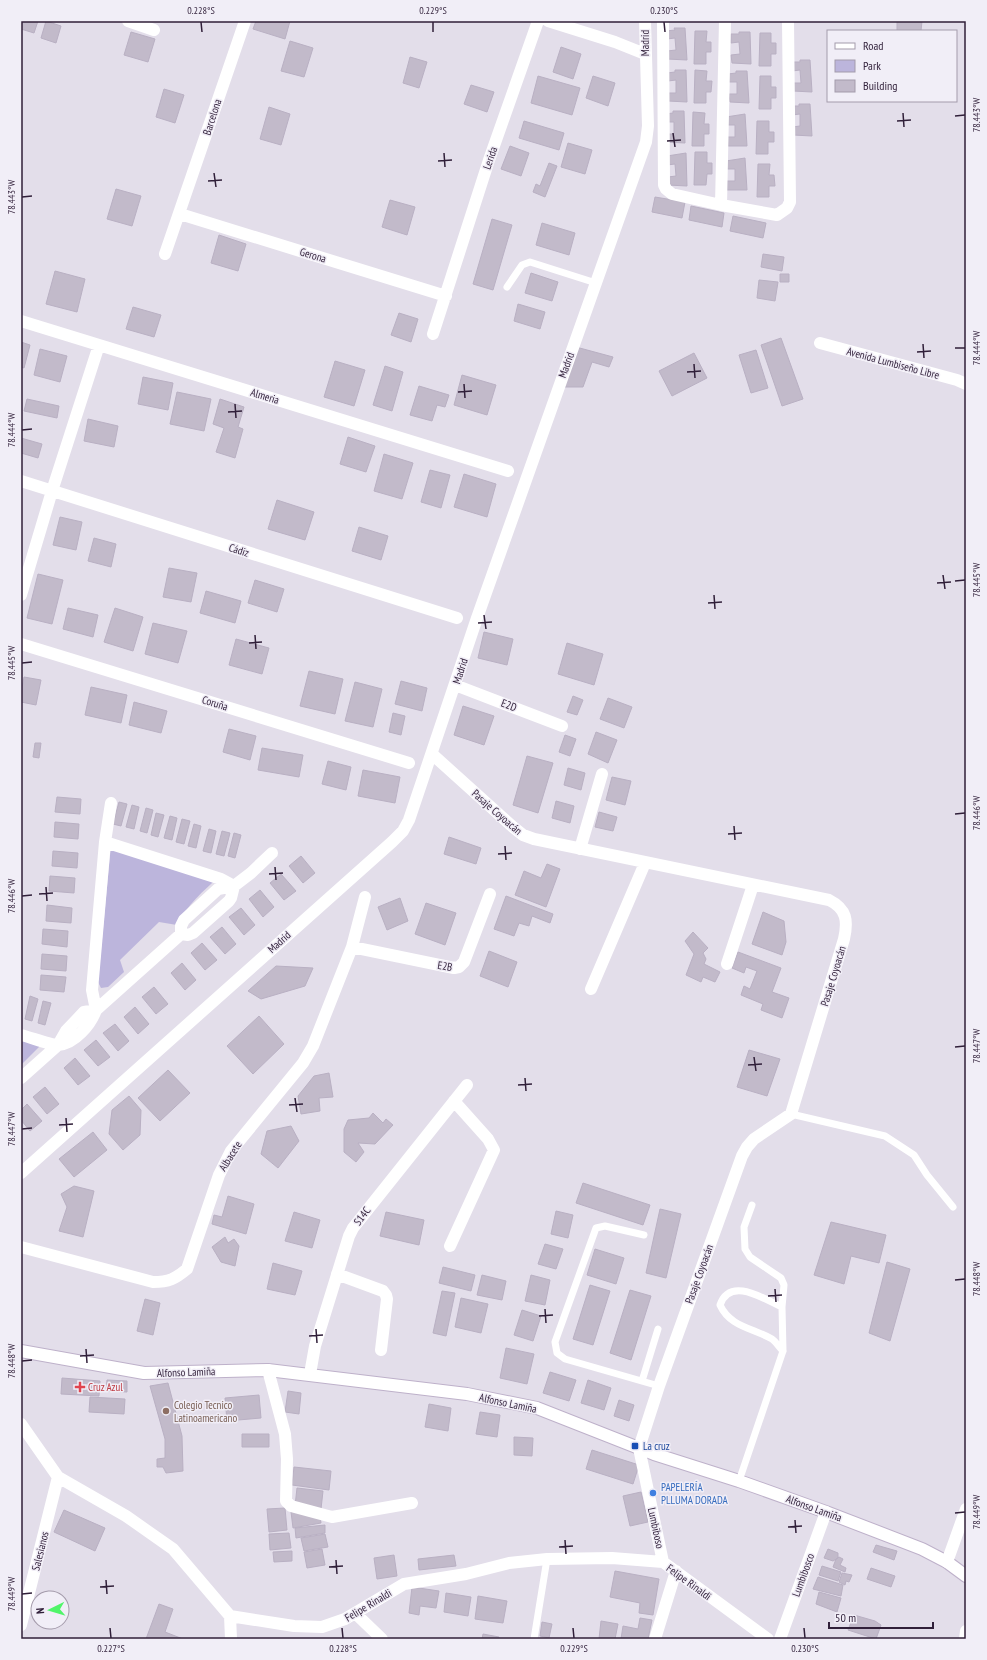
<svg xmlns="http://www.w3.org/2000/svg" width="987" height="1660" viewBox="0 0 987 1660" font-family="'PT Sans Narrow',sans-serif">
<rect width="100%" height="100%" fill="#e3deea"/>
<path fill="#bcb5dc" d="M111,845L220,876C203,891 187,905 177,925L159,922L120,960L124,972L108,987L101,988L98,982Z
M21,1040L41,1045L21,1065Z"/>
<path fill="#c2baca" stroke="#b9b0c3" d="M21,21H38L34,33L21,29Z
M46,21L61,26L56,43L41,38Z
M256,21H290L285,39L253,29Z
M897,21H922L921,31H897Z
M674,28H685L687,60L667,59V51L676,50L675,38L667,39L666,31L675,30Z
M695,31H707L706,42H711V52H706V64H694Z
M131,32L155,39L148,62L124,55Z
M739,32H750L751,64L732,63L731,55L740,54L739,42L731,43V34H739Z
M760,33H771V43H776V54H771V66H759Z
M290,41L313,48L304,77L281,71Z
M561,47L581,54L573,79L553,72Z
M410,57L427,62L419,88L403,83Z
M800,60H810L812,92L793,91L792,83H801L800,70L792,71L791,62H800Z
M675,70H686L687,102L668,101V93H676V80L668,81L667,73L675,72Z
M695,70L707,71L706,81H712L711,92H706V103H694Z
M736,71H747L749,103L730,102L729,94H737V82H729L728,74L736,73Z
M538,76L580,88L572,115L531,103Z
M593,76L615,83L608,106L586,98Z
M760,76H771V87H776V98H771V109H759Z
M471,85L494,92L487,112L464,104Z
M164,89L184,95L175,123L156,117Z
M799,104H810L812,136L793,135L792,127L800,126V114L792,115L791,106H799Z
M269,107L290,114L281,145L260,139Z
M673,111H684L685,143L666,142V134H674V122H666L665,114L673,113Z
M693,112L705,113L704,124H709V134H704V146H692Z
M745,114L747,146H728L727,137H735V125H727L726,117Z
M524,121L564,133L559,150L519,138Z
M757,121H769V132H774V142H768V154H756Z
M568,143L592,150L585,174L561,167Z
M510,146L529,153L521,176L501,169Z
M695,152H707V163H712V174H707L706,185H694Z
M686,153L687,186L668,185V177L676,176L675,164L667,165V156Z
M745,158L747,190H727V181H735V169H727L726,161Z
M549,163L557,166L545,197L533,192L536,184L540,186Z
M758,164H770L769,175H774L775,186H769V197H757Z
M116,189L141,196L132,226L107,219Z
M655,197L685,202L682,218L652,212Z
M390,200L415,207L407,235L382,227Z
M691,206L724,213L722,227L689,220Z
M733,216L766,223L763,238L730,231Z
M492,219L512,225L493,290L473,284Z
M542,223L575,233L569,255L536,245Z
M219,235L246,244L238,271L211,263Z
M763,254L784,257L782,271L761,267Z
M55,271L85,279L77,312L46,304Z
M531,273L558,282L552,301L525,293Z
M780,274H789V282H780Z
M759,280L778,282L775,301L757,298Z
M518,304L545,312L540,329L514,321Z
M133,307L161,315L154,337L126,329Z
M399,313L418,319L411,342L391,335Z
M781,338L803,399L782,406L761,345Z
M21,342L30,345L24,368L21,367Z
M576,347L613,357L609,367L592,362L583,387H562Z
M40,349L67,356L60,382L34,375Z
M756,350L768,388L751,393L739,355Z
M694,353L707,378L672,396L659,371Z
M335,361L365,370L354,406L324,397Z
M385,366L403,372L392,411L373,405Z
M462,375L496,385L487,415L454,405Z
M143,377L173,383L168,410L138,404Z
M419,386L449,395L445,407L437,405L432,421L410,415Z
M177,392L211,399L204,431L170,424Z
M27,399L59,406L57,418L24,411Z
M220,399L244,407L238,427L243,429L235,458L216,452L224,428L213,424Z
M88,419L118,426L114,447L84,441Z
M348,437L375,446L366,472L340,464Z
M21,438L42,444L38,458L21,453Z
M384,454L413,463L402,499L374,491Z
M430,470L450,475L441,508L421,502Z
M464,474L496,484L487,517L454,507Z
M277,500L314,512L305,540L268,529Z
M60,517L82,522L76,550L53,545Z
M359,527L388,536L381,560L352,551Z
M94,538L116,544L111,567L88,561Z
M169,568L197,573L191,602L163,597Z
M38,574L63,580L52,624L27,618Z
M255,580L284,589L277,612L248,603Z
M206,591L241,601L235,623L200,613Z
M68,608L98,615L93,637L63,629Z
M115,608L143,617L133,651L104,642Z
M153,623L187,631L178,663L145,654Z
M484,632L513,639L507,665L478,658Z
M236,639L269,648L262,674L229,665Z
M567,643L603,654L594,685L558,674Z
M309,671L343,679L335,714L300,706Z
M24,677L41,680L36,705L21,702V694Z
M401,681L427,688L422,711L395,704Z
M355,682L382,689L373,727L345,721Z
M91,687L127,695L121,723L85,715Z
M573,696L583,700L577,715L567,712Z
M608,698L632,707L624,728L600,719Z
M134,702L167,711L161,733L129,725Z
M463,706L494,716L484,745L454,735Z
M393,713L405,716L401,735L389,732Z
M229,729L256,736L250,760L223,752Z
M596,732L617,740L608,763L588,754Z
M565,735L576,739L570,756L559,752Z
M35,743H41L39,758L33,757Z
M262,748L303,755L299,777L258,770Z
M527,756L553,763L538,813L513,805Z
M328,761L351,767L346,790L322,784Z
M568,768L585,773L581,790L564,785Z
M363,770L400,777L395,803L358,796Z
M612,777L631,781L625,805L606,800Z
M57,797L81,799L80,814L55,812Z
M556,801L574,806L570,823L552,818Z
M119,802L127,804L121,826L113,824Z
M132,805L139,807L134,829L126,827Z
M146,808L153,810L147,833L140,831Z
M599,812L617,817L613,831L595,827Z
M156,813L164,815L158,837L151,835Z
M170,816L177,818L172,840L164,838Z
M182,819L190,821L184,844L176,842Z
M55,822L79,824L78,839L54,837Z
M194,824L201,826L196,848L188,846Z
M209,829L216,831L211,853L203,851Z
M222,831L230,833L224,856L216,854Z
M234,833L241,835L235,858L228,856Z
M449,837L481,848L476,864L444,854Z
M53,851L78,853L77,868L52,866Z
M301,856L315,873L303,883L289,866Z
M547,864L560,869L546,907L515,895L524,871L541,878Z
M281,874L296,891L284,900L270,883Z
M50,876L75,878L74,893L49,891Z
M260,890L274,907L263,917L249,899Z
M506,896L553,914L550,923L532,916L529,926L519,923L514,936L494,929Z
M400,898L408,921L387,930L378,907Z
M426,903L456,913L445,945L415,934Z
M47,905L72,908L71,923L46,921Z
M241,908L255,925L244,935L229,917Z
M763,912L784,921L786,942L782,955L752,944Z
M222,927L236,944L225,954L210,937Z
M43,929L68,931L67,947L42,944Z
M693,932L708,948L703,953L706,959L704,964L720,972L715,982L703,977L701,982L686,975L694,954L685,941Z
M202,943L217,960L205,970L191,953Z
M489,951L517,962L508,987L480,976Z
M738,952L781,968L772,992L789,998L782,1018L761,1010L763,1004L741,995L744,986L750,989L757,971L746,967L744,973L732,968Z
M42,954L67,956L66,971L41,969Z
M182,963L196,980L185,990L171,973Z
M276,966L313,968L305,986L261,999L248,991Z
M41,975L66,977L64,992L40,990Z
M154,987L168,1004L156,1014L142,997Z
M30,996L38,999L32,1021L25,1019Z
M43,1001L51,1003L45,1025L38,1023Z
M135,1007L149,1024L138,1034L124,1017Z
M259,1016L284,1044L253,1074L227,1046Z
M115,1024L129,1041L118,1051L103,1033Z
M96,1040L110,1057L98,1066L84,1050Z
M749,1050L780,1059L767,1096L737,1087Z
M75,1058L90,1076L78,1085L64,1068Z
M168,1070L190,1093L160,1121L138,1098Z
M329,1073L333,1097L319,1098L320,1111L301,1114L298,1096L314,1076Z
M45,1087L59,1104L47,1114L33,1097Z
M129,1096L141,1110L140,1135L123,1150L109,1134L112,1110Z
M27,1104L42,1121L30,1131L21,1120V1110Z
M373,1113L383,1123L386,1119L393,1125L375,1144L358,1143L364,1152L356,1162L344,1152V1129L348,1120L369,1118Z
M291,1126L299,1141L278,1168L261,1154L267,1131Z
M93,1132L107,1150L74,1177L59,1159Z
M583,1183L650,1205L643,1225L576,1203Z
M74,1186L94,1191L83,1237L59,1231L67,1207L61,1194Z
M228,1196L254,1204L246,1234L212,1224L214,1215L222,1217Z
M660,1209L681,1214L666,1278L646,1273Z
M556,1211L573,1215L568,1238L551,1234Z
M294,1212L320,1220L312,1248L285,1241Z
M386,1212L424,1220L419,1245L380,1236Z
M831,1222L886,1235L879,1263L851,1256L844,1284L814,1275Z
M225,1237L228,1243L234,1239L239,1246L235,1266L221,1262L212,1247Z
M545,1244L563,1249L556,1269L538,1264Z
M595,1249L624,1258L616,1284L587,1275Z
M887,1262L910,1269L890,1341L869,1333Z
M273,1263L302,1271L295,1295L267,1289Z
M443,1267L475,1275L471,1291L439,1283Z
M482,1275L506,1281L502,1300L477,1295Z
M531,1275L550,1280L545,1305L525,1301Z
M590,1285L610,1291L593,1345L573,1339Z
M630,1290L651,1296L631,1360L610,1353Z
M442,1291L455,1293L446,1336L433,1333Z
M461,1298L488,1304L481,1333L455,1327Z
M145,1299L160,1303L153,1335L137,1331Z
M522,1310L541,1316L533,1341L514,1335Z
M506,1348L534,1354L527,1384L500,1378Z
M550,1372L576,1380L569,1401L543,1393Z
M62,1378L100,1381L99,1396L61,1394Z
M107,1380L127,1381V1392L106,1391Z
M588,1380L611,1388L604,1410L581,1403Z
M168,1383L182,1436L183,1471L166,1473L163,1467H157V1459L165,1458V1439L150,1386Z
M288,1391L301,1393L299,1414L285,1412Z
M259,1395L261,1418L227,1421L225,1398Z
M90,1397L125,1399L124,1414L89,1412Z
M619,1400L634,1405L629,1421L614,1416Z
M429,1404L451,1408L448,1431L425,1427Z
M480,1412L500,1415L497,1437L476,1434Z
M242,1434H269V1447H242Z
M514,1437L533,1438L532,1456L514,1455Z
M592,1450L639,1465L633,1484L586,1469Z
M294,1467L331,1471L329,1490L292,1485Z
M297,1488L323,1491L321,1509L295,1506Z
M641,1492L648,1522L630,1526L623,1496Z
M285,1508L287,1530L269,1532L267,1509Z
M64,1510L105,1528L95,1551L54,1532Z
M299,1511L320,1516L321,1523L293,1528L291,1512Z
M325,1525V1533L296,1538L295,1528Z
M289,1533L291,1548L270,1550L269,1534Z
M325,1534L328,1547L304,1551L301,1538Z
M876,1545L897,1551L894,1560L873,1552Z
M322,1549L325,1565L307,1568L304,1552Z
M828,1549L838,1553V1558L833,1561L824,1558Z
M292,1551V1561L274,1562L273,1552Z
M394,1555L397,1576L377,1579L374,1558Z
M454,1555L456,1566L419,1570L418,1559Z
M839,1557L843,1559L840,1565L846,1568L845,1572L833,1567L836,1559Z
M822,1566L841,1572L838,1581L819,1575Z
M871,1568L895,1576L891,1587L867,1579Z
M615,1571L659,1579L653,1615L639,1613L640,1603L610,1597Z
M842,1573L852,1575L849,1582L846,1581L845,1585L839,1582Z
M818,1577L843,1585L841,1596L813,1589Z
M412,1587L439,1591L436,1608L420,1606L419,1615L409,1613Z
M819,1592L841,1598L837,1612L816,1604Z
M446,1593L471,1597L468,1616L444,1612Z
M478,1596L507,1601L503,1623L475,1619Z
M159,1604L173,1609L165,1632L183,1639H146Z
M854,1615L875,1621L881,1625L876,1639L848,1630Z
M640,1618L652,1620L648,1639H621L623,1626L638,1629Z
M601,1621L618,1624L615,1639H599Z
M542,1622L552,1624L549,1638L540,1636Z
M483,1634L499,1637V1639H482Z"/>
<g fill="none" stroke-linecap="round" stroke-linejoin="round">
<g stroke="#beb1ca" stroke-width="14">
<path id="secondary" d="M21,1351L144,1373L268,1370L467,1394L537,1408L654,1454L739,1481L826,1512L922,1549L947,1562L966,1576"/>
</g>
<path stroke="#fff" stroke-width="7" d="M507,287L522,265L530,262L596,283
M791,1114L885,1136L914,1155L927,1175L953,1207
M752,1205L744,1227L745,1249L750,1257L781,1278L784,1285L782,1307
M644,1235L605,1226L596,1228L555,1342L557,1353L565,1359L659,1386
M642,1381L658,1329
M739,1481L783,1351L782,1307C764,1299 730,1276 720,1305C730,1327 753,1328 772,1339C776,1342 779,1347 783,1351
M534,1639L547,1559"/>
<path stroke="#fff" stroke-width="12" d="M128,21L154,30
M548,21L615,42L645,54
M663,21L664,185L666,189L672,194L721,205L725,21
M721,205L777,215L787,208L790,202L788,21
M180,214L446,296
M165,254L245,21
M21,321L508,471
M433,334L489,160L538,21
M820,343L957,380L966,384
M21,481L457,618
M21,595L52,491L99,345
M21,644L409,763
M455,685L562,726
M432,754L513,827L523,835L534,839L829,900C847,909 848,921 844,939L791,1114L754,1139L747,1147L742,1156L659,1386L639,1448L663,1562
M105,842L221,879L234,886
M580,849L602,774
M181,934L188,935L193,933L229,901L231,898L234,886
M352,947L454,968L459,967L464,962L490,894
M727,964L753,885
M591,989L645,863
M96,1010L92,990L105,842L111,803
M21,1035C30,1037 50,1045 58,1045C75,1044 91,1024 96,1010L181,934V926L184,920L218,889L234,886L251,873L272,853
M21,1078L58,1045L66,1031L84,1012L96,1010
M21,1173L392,842L403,831L409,820L477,618L646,142L648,126L645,21
M450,1246L494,1150L488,1139L454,1101
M21,1247L153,1282C169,1282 175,1279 187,1269L219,1175L231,1151L303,1063L313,1046L352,947L365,897
M337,1274L383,1291L386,1295L387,1299L381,1350
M268,1370L285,1434L287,1459L286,1501L291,1506L332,1517L412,1503
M310,1374L315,1346L349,1236L353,1228L467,1085
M21,1424L58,1477L126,1516L173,1549L230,1616L294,1626L322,1627L345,1619L404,1584L466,1574L509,1563L547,1559L612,1558L663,1562L768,1639
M947,1562L966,1509
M355,1613L382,1639
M230,1616L231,1639
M21,1625L58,1477
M655,1639L676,1571
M780,1639L826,1512
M965,1639L966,1631"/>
<use href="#secondary" stroke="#fff" stroke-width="12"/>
</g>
<path fill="none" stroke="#301f39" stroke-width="1.5" d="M201,22L202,32M433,22V32M664,22L665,32M903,113L904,127M955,116L965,115M897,121L911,120M673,133L675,147M667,141L681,140M444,153L445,167M438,161L452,160M214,173L216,187M208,181L222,180M22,197L32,196M923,344L924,358M955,348H965M917,352L931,351M694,364L695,378M687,372L701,371M464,384L465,398M458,392L472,391M235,404L236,418M228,412L242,411M22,430L32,429M943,575L945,589M955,581L965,580M937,583L951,582M714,595L715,609M708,603L722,602M484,615L486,629M478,623L492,622M255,635L256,649M249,643L262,642M22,663L32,662M955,814L965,813M734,826L735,840M728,834L742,833M505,846L506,860M498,854L512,853M275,867L276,880M269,874L283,873M46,887L47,901M39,894L53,893M22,896L32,895M955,1047L965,1046M754,1057L756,1071M748,1065L762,1064M525,1078L526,1091M518,1085L532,1084M295,1098L297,1112M289,1105L303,1104M66,1118L67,1132M59,1125L73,1124M22,1129L32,1128M955,1280L965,1279M775,1289L776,1302M768,1296L782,1295M545,1309L546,1323M539,1316L553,1315M316,1329L317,1343M309,1336L323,1335M86,1349L87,1363M80,1356L94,1355M22,1361L32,1360M955,1513L965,1512M795,1520L796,1533M788,1527L802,1526M565,1540L566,1554M559,1547L573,1546M336,1560L337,1574M329,1567L343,1566M106,1580L107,1594M100,1587L114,1586M22,1594L32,1593M110,1628L111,1638M342,1628L343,1638M573,1628L574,1638M804,1628L805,1638"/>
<path fill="#e0444e" stroke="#f1eef7" stroke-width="1.5" d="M78 1381h4v4h4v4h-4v4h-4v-4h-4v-4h4z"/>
<circle fill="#8d6e63" stroke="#f1eef7" stroke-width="1.5" cx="166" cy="1411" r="4"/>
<rect fill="#1a4fb4" stroke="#f1eef7" stroke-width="1.5" x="631" y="1442" width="8" height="8" rx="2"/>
<circle fill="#3f7fe0" stroke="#f1eef7" stroke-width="1.5" cx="653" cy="1493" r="4"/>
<g text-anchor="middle" stroke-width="3" stroke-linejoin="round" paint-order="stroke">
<g font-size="11" fill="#301f39" stroke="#f1eef7">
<text transform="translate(645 43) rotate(-90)" y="4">Madrid</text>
<text transform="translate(212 117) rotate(-72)" y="4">Barcelona</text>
<text transform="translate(490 158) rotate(-71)" y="4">Lerida</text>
<text transform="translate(313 255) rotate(17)" y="4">Gerona</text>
<text transform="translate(893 363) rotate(15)" y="4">Avenida Lumbiseño Libre</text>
<text transform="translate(566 365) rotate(-70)" y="4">Madrid</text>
<text transform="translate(265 396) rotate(17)" y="4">Almeria</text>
<text transform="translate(239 550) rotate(18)" y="4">Cádiz</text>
<text transform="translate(460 671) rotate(-72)" y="4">Madrid</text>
<text transform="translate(215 703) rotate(17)" y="4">Coruña</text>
<text transform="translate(509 705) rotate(21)" y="4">E2D</text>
<text transform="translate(497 812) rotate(41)" y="4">Pasaje Coyoacán</text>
<text transform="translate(279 942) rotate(-42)" y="4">Madrid</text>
<text transform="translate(445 966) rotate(9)" y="4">E2B</text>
<text transform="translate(833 976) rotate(-73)" y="4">Pasaje Coyoacán</text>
<text transform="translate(230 1156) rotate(-58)" y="4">Albacete</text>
<text transform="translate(362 1216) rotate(-53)" y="4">S14C</text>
<text transform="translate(699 1274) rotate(-70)" y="4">Pasaje Coyoacán</text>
<text transform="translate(186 1372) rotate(-2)" y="4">Alfonso Lamiña</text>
<text transform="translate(508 1403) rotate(12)" y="4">Alfonso Lamiña</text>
<text transform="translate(814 1508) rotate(20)" y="4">Alfonso Lamiña</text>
<text transform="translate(656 1528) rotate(78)" y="4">Lumbiboso</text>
<text transform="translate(40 1551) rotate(-76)" y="4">Salesianos</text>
<text transform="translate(803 1575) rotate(-70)" y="4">Lumbibosco</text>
<text transform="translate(689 1582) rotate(36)" y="4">Felipe Rinaldi</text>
<text transform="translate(368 1605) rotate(-31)" y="4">Felipe Rinaldi</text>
</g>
<g font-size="11" fill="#be3a42" stroke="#f1eef7" text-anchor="start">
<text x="88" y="1391">Cruz Azul</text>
</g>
<g font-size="11" fill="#785e54" stroke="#f1eef7" text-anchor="start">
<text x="174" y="1409">Colegio Tecnico<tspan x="174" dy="13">Latinoamericano</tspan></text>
</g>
<g font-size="11" fill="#164399" stroke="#f1eef7" text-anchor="start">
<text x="643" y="1450">La cruz</text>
</g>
<g font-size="11" fill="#366cbe" stroke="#f1eef7" text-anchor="start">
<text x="661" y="1491">PAPELERÍA<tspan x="661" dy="13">PLLUMA DORADA</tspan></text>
</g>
</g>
<rect width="987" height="1660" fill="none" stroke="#f1eef7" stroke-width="44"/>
<rect x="827" y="30" width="130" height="72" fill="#f1eef7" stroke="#a49bab"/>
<rect x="835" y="43" width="20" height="6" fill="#ffffff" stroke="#a49bab"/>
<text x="863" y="50" font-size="12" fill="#301f39">Road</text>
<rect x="835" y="60" width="20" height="12" fill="#bcb5dc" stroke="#a49bab"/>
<text x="863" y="70" font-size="12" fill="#301f39">Park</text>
<rect x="835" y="80" width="20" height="12" fill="#c2baca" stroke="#a49bab"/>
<text x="863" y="90" font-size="12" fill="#301f39">Building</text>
<g transform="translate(50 1610) rotate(265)"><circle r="19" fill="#f1eef7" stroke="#a49bab"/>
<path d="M0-3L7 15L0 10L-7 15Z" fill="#50f569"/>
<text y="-6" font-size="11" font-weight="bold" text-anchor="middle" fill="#301f39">N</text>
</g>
<path d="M829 1622v6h104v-6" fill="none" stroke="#301f39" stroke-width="2"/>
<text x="835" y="1622" font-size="12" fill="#301f39" stroke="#f1eef7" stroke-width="3" paint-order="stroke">50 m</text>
<rect x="22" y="22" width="943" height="1616" fill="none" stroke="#301f39" stroke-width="1.5"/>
<g font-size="10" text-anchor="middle" fill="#301f39">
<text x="201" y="14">0.228°S</text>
<text x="433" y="14">0.229°S</text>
<text x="664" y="14">0.230°S</text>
<text transform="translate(976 115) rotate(-90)" y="4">78.443°W</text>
<text transform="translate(11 197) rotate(-90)" y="4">78.443°W</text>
<text transform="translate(976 348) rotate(-90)" y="4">78.444°W</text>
<text transform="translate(11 430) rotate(-90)" y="4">78.444°W</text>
<text transform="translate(976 580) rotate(-90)" y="4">78.445°W</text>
<text transform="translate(11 663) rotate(-90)" y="4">78.445°W</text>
<text transform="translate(976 813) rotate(-90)" y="4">78.446°W</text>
<text transform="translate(11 896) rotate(-90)" y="4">78.446°W</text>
<text transform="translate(976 1046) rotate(-90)" y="4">78.447°W</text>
<text transform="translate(11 1129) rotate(-90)" y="4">78.447°W</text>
<text transform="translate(976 1279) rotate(-90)" y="4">78.448°W</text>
<text transform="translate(11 1361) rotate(-90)" y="4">78.448°W</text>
<text transform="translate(976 1512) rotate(-90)" y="4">78.449°W</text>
<text transform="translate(11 1594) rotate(-90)" y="4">78.449°W</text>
<text x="111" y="1652">0.227°S</text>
<text x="343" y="1652">0.228°S</text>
<text x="574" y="1652">0.229°S</text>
<text x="805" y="1652">0.230°S</text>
</g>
</svg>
